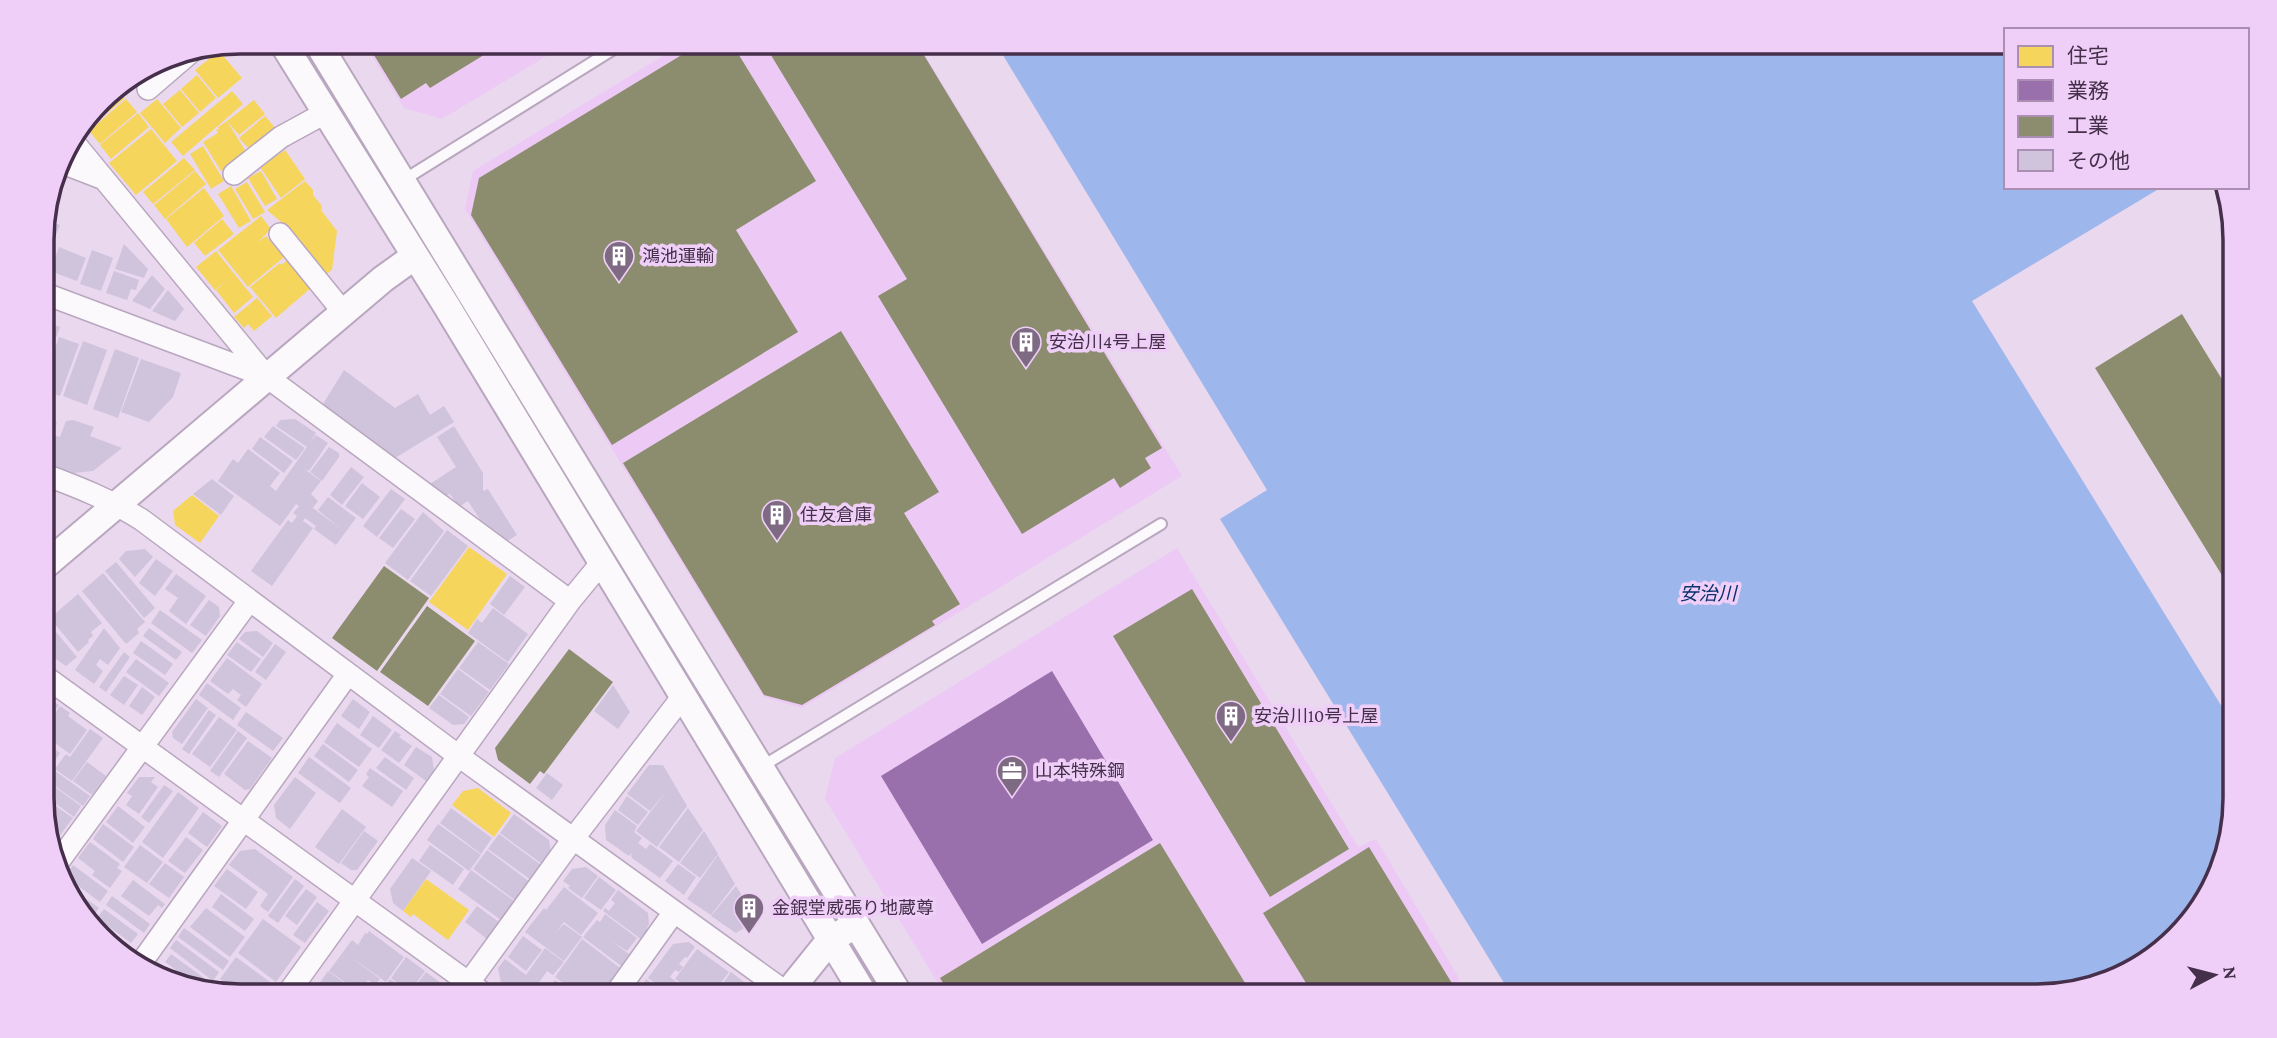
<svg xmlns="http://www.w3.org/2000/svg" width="2277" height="1038" viewBox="0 0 2277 1038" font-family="'Crimson Pro','Noto Sans JP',serif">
<rect width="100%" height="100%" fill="#ead8ef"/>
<path fill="#eccaf5" d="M363,42H570L442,119L404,108Z
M686,42H917L1182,476L802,708L764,697L465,209L473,171Z
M1177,548L1358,847L1376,839L1459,978L1458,994L1455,996H946L825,799L835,758Z"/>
<path fill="#9db6eb" d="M995,42H2006V187H2162L1972,301L2235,728V798L2220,874L2147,962L2049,996H1512L1220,519L1267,490Z"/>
<path fill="#f6d55c" d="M219,51L242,78L218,98L195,70Z
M197,75L216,98L200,112L181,89Z
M135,76L140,82L126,95L118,86Z
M116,87L125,98L85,132L82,127L109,91Z
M180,90L199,113L182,127L163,104Z
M232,91L243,104L183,156L171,142Z
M126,99L137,112L100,144L89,131Z
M157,99L181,128L165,143L140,113Z
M254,100L265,114L239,135L227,121Z
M138,113L149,127L111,159L100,145Z
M265,116L276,129L250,150L239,138Z
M227,121L246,152L233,160L234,162L221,171L203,142L218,133L216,130L219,129L218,127Z
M151,129L177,161L136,195L109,163Z
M203,146L224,181L211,189L190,154Z
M285,150L305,179L281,198L260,167Z
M184,158L195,170L153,204L143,192Z
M195,171L206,184L165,219L154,205Z
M261,171L277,199L265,206L248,178Z
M305,181L313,190V195L322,206L321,210L337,231L332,270L325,275L281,222L267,210Z
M247,182L265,212L253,219L235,189Z
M231,186L251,221L239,228L218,194Z
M204,188L224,216L187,247L166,219Z
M261,216L271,229L257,243L266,236L284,257L248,287L218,250Z
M222,219L234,234L205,256L194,243Z
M216,251L253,297L234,313L216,290L229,278L215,290L196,267Z
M289,259L312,287L276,318L250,287L280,263L281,265Z
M257,298L272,316L254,331L248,324L244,328L234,317Z
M192,495L219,516L200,543L175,525L173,511Z
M469,547L507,574L468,630L429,602Z
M478,788L511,813L494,837L452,805L463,791Z
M426,879L469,910L448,940L413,914L411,917L403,911Z"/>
<path fill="#9970ab" d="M1052,671L1153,840L982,944L881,776Z"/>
<path fill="#8c8c6e" d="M366,42H505L430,88L426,83L401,99Z
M703,42H731L816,181L736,230L798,332L612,445L471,215L479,178Z
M763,42H916L1162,448L1145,458L1151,468L1120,488L1114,478L1022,534L878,296L907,279Z
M2182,314L2234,399V595L2095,368Z
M841,331L939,492L904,513L960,604L932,621L935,625L802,705L764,695L623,463Z
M384,566L429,598L377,671L332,638Z
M1192,589L1349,849L1270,897L1113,636Z
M427,606L475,641L428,706L380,672Z
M569,649L613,682L544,774L540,771L530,784L498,760L495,748Z
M1160,843L1253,996H951L940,978Z
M1369,847L1453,985L1448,996H1314L1263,913Z"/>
<path fill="#d0c3dc" d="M45,219L60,225L43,266L42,227Z
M124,244L148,269L144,278L115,269Z
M59,247L86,258L77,281L50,271Z
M92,250L113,258L101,291L80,284Z
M114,271L139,280L136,290L131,289L127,300L106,293Z
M152,275L165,289L150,309L132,301Z
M168,290L184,309L175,321L152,311Z
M43,321L60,327L43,373Z
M59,337L79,344L60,396L43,390V382Z
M83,341L107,350L87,405L63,396Z
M115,349L139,358L118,418L93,409Z
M141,359L181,373L173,397L149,422L121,412Z
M344,370L395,408L418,394L430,415L444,406L454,422L395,458L323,404Z
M43,417L57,422L53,433L50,432L43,450Z
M295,419L316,433L310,442L316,435L328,443L309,471L304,469L321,481L311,494L318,501L308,514L313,508L341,529L318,510L328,497L356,518L336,545L314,529L316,526L305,518L303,521L313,528L272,586L251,571L288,520L292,523L297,516L293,513L299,506L296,504L280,526L218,481L233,459L238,463L248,449L280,473L270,486L276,491L307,447L276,426L280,420Z
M73,420L94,427L90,436L122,448L93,471L74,473L43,462L53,435L60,437L66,421Z
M273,426L305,448L296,460L264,437Z
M454,426L483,473V491L488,489L517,535L507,541L481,521L468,501L459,507L450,494L445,496L430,484L456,467L437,437Z
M260,437L293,461L284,473L252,449Z
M329,447L339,453V457L322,481L310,472Z
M351,467L364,477L342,505L330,495Z
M212,479L234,496L221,515L193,494Z
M362,483L380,497L363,519L345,506Z
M391,489L405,499L377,537L363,526Z
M43,490L49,492L51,506L43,512Z
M401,509L415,519L393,548L379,538Z
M423,512L444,531L408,580L385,563Z
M447,530L468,546L431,596L410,581Z
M145,549L153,557L135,577L119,559L126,551Z
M156,559L173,571L155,596L139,583Z
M116,562L155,608L144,618L105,571Z
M103,573L145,622L137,629L139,633L126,644L82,591Z
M176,574L206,596L186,624L169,611L178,598L165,589Z
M510,576L525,587L504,615L490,604Z
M78,594L102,623L91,632L93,636L88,640L89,642L78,652L50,618Z
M209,600L219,607L220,616L206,636L190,625Z
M493,608L528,634L508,662L468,633L477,619L482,623Z
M160,610L202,640L192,653L151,623Z
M46,620L77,657L66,666L43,650V622Z
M104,628L120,648L108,665L100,659L96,665L103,671L94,684L75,670Z
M149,628L182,652L176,660L143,636Z
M257,631L273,643L263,657L239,639L245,632Z
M141,641L173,664L165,675L133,653Z
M237,642L261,659L251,672L227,655Z
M478,642L509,664L490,690L459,668Z
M275,644L286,652L266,680L255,672Z
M124,652L130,657L106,692L99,687Z
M227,658L262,684L246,707L237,700L241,695L233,689L228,694L210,681Z
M136,659L169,683L159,696L126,672Z
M458,669L489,692L471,716L440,694Z
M124,676L138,685L124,705L110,695Z
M207,683L241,708L233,720L199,695Z
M613,685L630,712L618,729L594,711Z
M142,687L155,697L142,715L129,706Z
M439,695L469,717L464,724L453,725L429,708Z
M196,699L208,708L182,744L173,738L172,732Z
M353,699L370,712L359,729L341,716Z
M43,700H51L59,705L44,727Z
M60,706L70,713L68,716L87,730L70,754L44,735V729Z
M209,710L216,715L189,754L182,749Z
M246,712L283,738L273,751L237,725Z
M373,716L392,730L379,748L360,735Z
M219,717L237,730L210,767L192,754Z
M337,723L372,749L359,767L324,742Z
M90,729L103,738L72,781L55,769L66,754L70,757Z
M238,731L247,738L219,777L210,771Z
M395,731L401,735L399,737L412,746L399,763L381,750Z
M44,741L60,753L44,776Z
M248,741L272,758L250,789L245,790L224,774Z
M323,744L358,770L349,782L314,756Z
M416,747L432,757L434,770L426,781L404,765Z
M309,757L351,788L340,803L298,773Z
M385,757L414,778L406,790L376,768Z
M87,762L106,776L92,795L73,781Z
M649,765H663L687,806L657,847L636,831L668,789L650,811L627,794Z
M51,768L90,796L83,806L44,778Z
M370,768L403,791L392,807L362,786L369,777L366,774Z
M547,773L563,785L552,800L536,788Z
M139,777H155L151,782L158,787L139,814L126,805L132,796L127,793Z
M295,777L316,793L290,829L276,818L274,805Z
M44,779L81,806L74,817L44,795Z
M164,785L173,791L149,823L141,817Z
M178,792L199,808L163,858L142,842Z
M627,796L648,812L638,825L618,810Z
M44,798L73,818L55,842L50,838L44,824Z
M118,806L145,827L133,843L106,822Z
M451,808L492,838L481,854L440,823Z
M688,808L703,830L679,862L659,847Z
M342,809L366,827L339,864L315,847Z
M615,810L637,826L634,832L642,838L638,843L646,849L650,844L673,861L660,878L632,858L631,853L629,856L606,840L605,825Z
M203,812L222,826L207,847L188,833Z
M514,814L549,840L551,852L542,864L500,833Z
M103,824L134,847L123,862L93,839Z
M438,824L481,855L469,871L427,840Z
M364,831L378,841L357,870H351L341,863Z
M704,831L718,854L700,878L680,863Z
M499,834L541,865L531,880L488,849Z
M186,837L203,850L185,873L168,861Z
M90,842L120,864L117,868L122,871L110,888L92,875L95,871L78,858Z
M140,845L163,862L147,883L124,867Z
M430,845L464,869L453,885L419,861Z
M255,849L293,877L268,912L260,906L268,894L229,865L240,851Z
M487,850L530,882L516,901L473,869Z
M718,855L735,884L711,915L687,899Z
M412,858L431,871L403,911L393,903L390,889Z
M165,863L184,877L169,898L149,884Z
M678,864L696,877L684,895L665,881Z
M73,865L108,891L100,902L65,876Z
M586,867L598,876L582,898L568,888L570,886L563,881L572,869Z
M227,869L258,892L246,909L214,886Z
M471,870L514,901L501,920L458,889Z
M599,877L616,890L601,910L584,898Z
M295,879L304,886L278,923L268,916Z
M133,880L165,904L162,908L158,905L149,916L121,896Z
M736,886L757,920L736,933L711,916Z
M70,887L99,908L92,917L78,908Z
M564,887L598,913L581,935L564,922L556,932L564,924L582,937L564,961L525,932L544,908L546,910Z
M306,889L317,897L297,925L285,916Z
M618,890L648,913L649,924L647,928L649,930L642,940L603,911L605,908L609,911L615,903L611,900Z
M221,894L254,919L245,931L212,907Z
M112,896L150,924L144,933L106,905Z
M317,902L329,911L305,943L293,935Z
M477,906L499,922L487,939L465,922Z
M206,908L245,937L230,957L190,927Z
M104,909L138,934L131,943L97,918Z
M605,914L637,938L627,951L611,941L629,954L621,966L583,937L597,920L600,922Z
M263,919L301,947L276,982L238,953Z
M95,922L128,946L125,951L92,926Z
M184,928L229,961L223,970L178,937Z
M369,931L404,957L386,982L348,955L380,979L375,985L368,980L359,992L329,971L352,940L358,945L365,933L367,934Z
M523,936L542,950L526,971L508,957Z
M582,939L620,968L600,996H581L555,977Z
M176,940L219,972L213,981L170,948Z
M689,942L695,947L687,958L685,957L679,964L683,967L679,972L675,970L670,977L694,996H672L648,978L673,944Z
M545,948L564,962L553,975L547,971L538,984L546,990L542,996H517L501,983L498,968L505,959L526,975Z
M697,949L729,972L711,996H694L695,994L675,979Z
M171,954L211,983L206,989L201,988L165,962Z
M236,957L270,982L263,991L257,986L250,996H242L220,979Z
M406,957L425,971L409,993L413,996H377L390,979L405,989L391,978Z
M157,963L171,974L166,981L151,971Z
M328,971L362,996H320L314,991Z
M426,972L441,983L443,996H417L411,992Z
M731,972L749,986L750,996H714Z
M646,979L669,996H635Z
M555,980L578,996H543Z
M216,986L222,990L224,987L235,995L213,991Z"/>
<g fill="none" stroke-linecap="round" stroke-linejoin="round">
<g stroke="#b8a7be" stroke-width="14">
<path id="service" d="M402,181L625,42
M2230,229L2233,234
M761,767L1161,524"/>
</g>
<g stroke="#b8a7be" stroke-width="24">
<path id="minor" d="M148,89L191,52
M72,140L267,377L570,601
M60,162L104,179
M234,174L281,137L325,113
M280,234L344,313
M43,293L267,377
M43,474C78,487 111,500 142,520L460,757L787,993
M43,675L487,996
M59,861L249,601
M141,963L348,674
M286,996L570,601L602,562
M459,996L573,839L683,696
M614,996L674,912"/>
</g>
<g stroke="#b8a7be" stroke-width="30">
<path id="tertiary" d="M282,42L446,305L865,996
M317,42L900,996
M43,567L383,279L415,256
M785,996L830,940L845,931"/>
</g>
<use href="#service" stroke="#fcf9fd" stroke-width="10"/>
<use href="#minor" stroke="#fcf9fd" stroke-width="21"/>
<use href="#tertiary" stroke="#fcf9fd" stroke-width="26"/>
</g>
<defs>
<g id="building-pin" transform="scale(1.575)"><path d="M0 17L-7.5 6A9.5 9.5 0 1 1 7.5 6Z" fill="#7f6a84" stroke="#efcff8"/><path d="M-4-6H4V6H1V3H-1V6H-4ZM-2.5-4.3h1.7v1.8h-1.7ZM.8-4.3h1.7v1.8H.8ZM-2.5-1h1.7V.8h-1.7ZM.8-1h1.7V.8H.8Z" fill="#fff"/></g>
<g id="office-pin" transform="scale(1.575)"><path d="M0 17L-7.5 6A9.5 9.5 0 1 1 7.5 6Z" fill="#7f6a84" stroke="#efcff8"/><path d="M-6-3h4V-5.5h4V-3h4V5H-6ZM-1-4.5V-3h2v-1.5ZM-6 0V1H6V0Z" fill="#fff"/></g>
</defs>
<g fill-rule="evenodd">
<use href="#building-pin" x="619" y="256"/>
<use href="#building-pin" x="1026" y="342"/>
<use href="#building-pin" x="777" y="515"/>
<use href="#building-pin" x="1231" y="716"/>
<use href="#office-pin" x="1012" y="771"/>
<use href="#building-pin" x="749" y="908"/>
</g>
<g text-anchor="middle" stroke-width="7" stroke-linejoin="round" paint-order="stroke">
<g font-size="18" fill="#452f4a" stroke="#efcff8" text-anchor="start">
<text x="642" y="262">鴻池運輸</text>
<text x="1049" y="348">安治川4号上屋</text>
<text x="800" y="521">住友倉庫</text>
<text x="1254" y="722">安治川10号上屋</text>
<text x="1035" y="777">山本特殊鋼</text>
<text x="772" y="914">金銀堂威張り地蔵尊</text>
</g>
<g font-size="19" font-style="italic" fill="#09316b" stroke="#efcff8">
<text x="1708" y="600">安治川</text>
</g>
</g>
<path d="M0 0H2277V1038H0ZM240 54H2037A186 186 0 0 1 2223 240V798A186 186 0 0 1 2037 984H240A186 186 0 0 1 54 798V240A186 186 0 0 1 240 54Z" fill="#efcff8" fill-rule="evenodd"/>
<path fill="none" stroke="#452f4a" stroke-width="3.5" d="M240 54H2037A186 186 0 0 1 2223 240V798A186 186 0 0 1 2037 984H240A186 186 0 0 1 54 798V240A186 186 0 0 1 240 54Z"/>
<rect x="2004" y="28" width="245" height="161" fill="#efcff8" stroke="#ab8fb2" stroke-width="2"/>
<rect x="2018" y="46" width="35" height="21" fill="#f6d55c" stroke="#ab8fb2" stroke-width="2"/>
<text x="2067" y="63" font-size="21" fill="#452f4a">住宅</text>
<rect x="2018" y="80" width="35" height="21" fill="#9970ab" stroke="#ab8fb2" stroke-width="2"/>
<text x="2067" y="98" font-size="21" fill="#452f4a">業務</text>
<rect x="2018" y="116" width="35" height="21" fill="#8c8c6e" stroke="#ab8fb2" stroke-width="2"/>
<text x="2067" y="133" font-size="21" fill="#452f4a">工業</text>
<rect x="2018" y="150" width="35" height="21" fill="#d0c3dc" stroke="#ab8fb2" stroke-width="2"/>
<text x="2067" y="168" font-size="21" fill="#452f4a">その他</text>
<g transform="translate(2214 975) rotate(83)" stroke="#efcff8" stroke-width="5" paint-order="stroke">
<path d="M0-5L12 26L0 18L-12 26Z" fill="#452f4a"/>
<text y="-10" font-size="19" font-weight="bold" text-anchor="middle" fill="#452f4a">N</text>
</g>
</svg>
